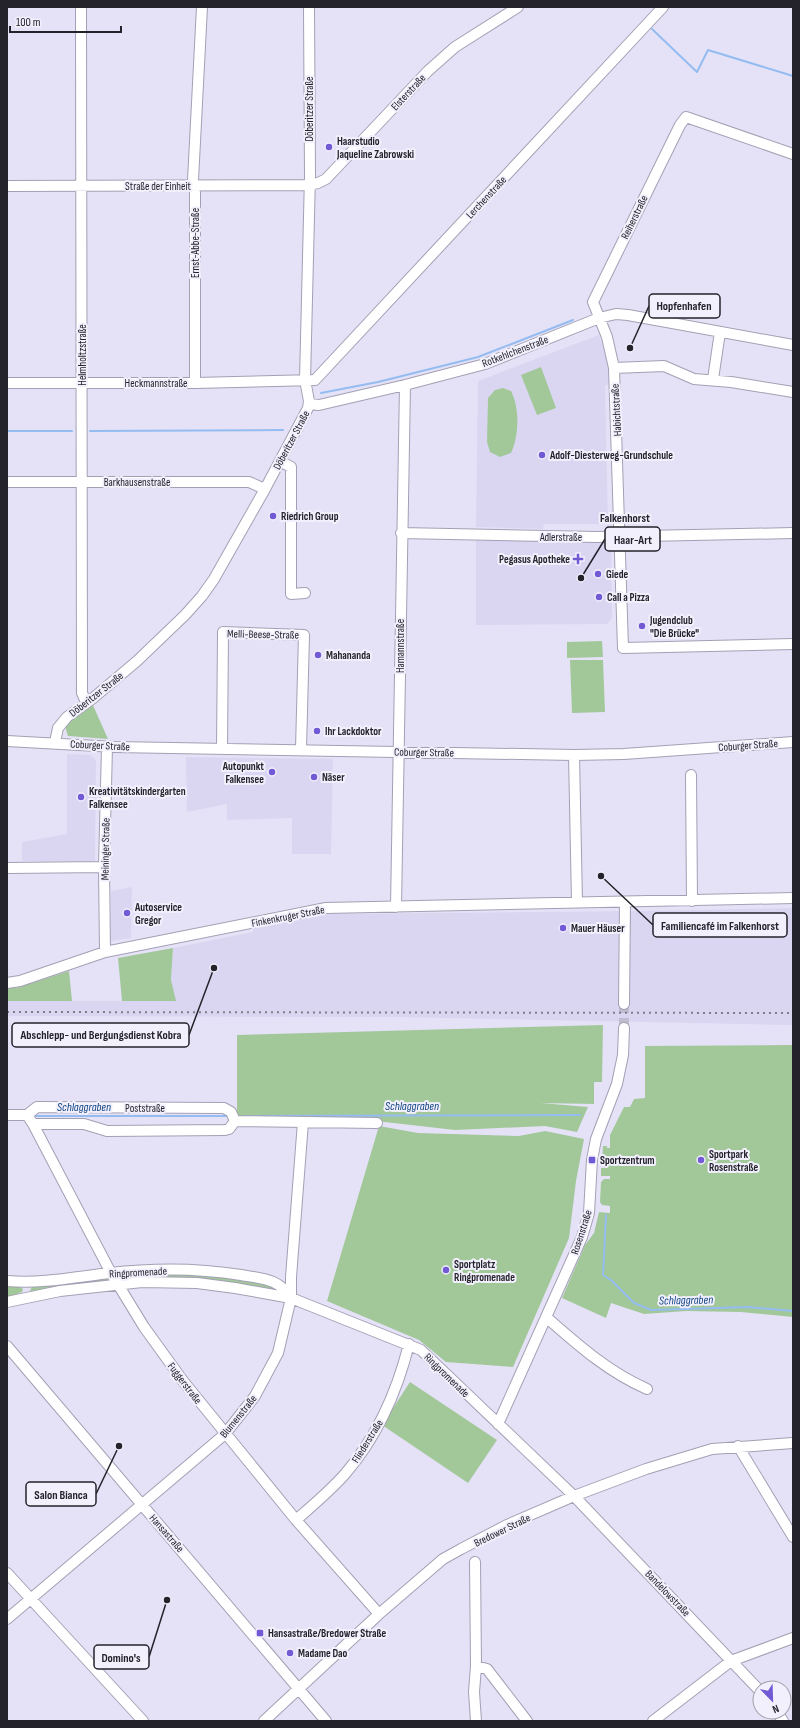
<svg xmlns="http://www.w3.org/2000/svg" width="800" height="1728" viewBox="0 0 800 1728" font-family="'Sofia Sans Condensed',sans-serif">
<rect width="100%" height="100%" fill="#e5e2f7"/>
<path fill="#dad6f2" d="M599,335L607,359L609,384L605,386L608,524H544L543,529L476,527L478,381Z
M476,538L611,540L612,618L607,624L476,625Z
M67,754L90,755L96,760L95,861H22V842L67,834Z
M186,757L333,759L331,854H292V818L227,820V804L187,812Z
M132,887L131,938L111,941V891Z
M793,908V1025L396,1017L7,1016V1001H175L171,980L173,948L253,932V928L331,914L642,911Z"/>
<path fill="#a2c89a" d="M541,367L556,408L537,415L521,375Z
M503,388L511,391C520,408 519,436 511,453L500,457L490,452L487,442L488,398L495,390Z
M602,641L603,657L567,658V642Z
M570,660H603L605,712L572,713Z
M92,703L108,739L68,736L66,730V723Z
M173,948L171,980L176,1001H122L118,958Z
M69,971L72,1001H7V988H16Z
M603,1025L602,1082H594V1104L541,1103L588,1107L577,1132L545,1126L455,1130L376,1121L241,1120L237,1112V1035Z
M793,1045V1317L741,1312L686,1311L644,1314L611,1303L606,1318L562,1298L585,1245L594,1233L599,1212L610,1213V1206L602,1205L600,1202L601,1182L604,1179H610V1176H601V1168H604V1161H602L603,1146H607V1148H610V1135L624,1107H630L634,1099L645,1098V1046Z
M379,1126L418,1133L519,1136L545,1131L584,1139L576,1181L569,1238L513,1367L446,1362L419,1340L327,1301Z
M131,1273L216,1275L270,1284L281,1291L120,1280L118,1275Z
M111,1278L110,1281L32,1293L30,1291L32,1286Z
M7,1286L20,1287L23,1289L22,1292L7,1298Z
M410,1382L497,1440L468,1483L382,1425Z"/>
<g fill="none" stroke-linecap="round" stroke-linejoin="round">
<path stroke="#94bcf1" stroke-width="2" d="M652,29L697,72L708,50L793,76
M321,393L378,382L478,357L573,320
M7,431H72
M90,431L283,430
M36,1116H227
M244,1116L580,1115
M606,1215L603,1275L611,1280L634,1303L651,1310L748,1307L793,1311"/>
<path stroke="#bebcce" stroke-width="10" stroke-dasharray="10 5" stroke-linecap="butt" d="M624,1028V1004"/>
<g stroke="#a3a0b4" stroke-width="12">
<path id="minor" d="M81,7C81,236 80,465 82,693L86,702
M793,154L686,117L680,125L593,302L607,337L614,368L623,648L793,644
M7,186L309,185L318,183L326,179L428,71L455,47L518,7
M614,368L664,366L694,379L731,382L793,392
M713,379L720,332
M7,383H195L315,380L663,7
M195,383V193L193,180L202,7
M309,404L319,405L405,385L485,364L599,318L616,314L628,315L793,345
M280,461L291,467V594L305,593
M7,482H249L265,489
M401,533L597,537L793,533
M7,741L115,747L574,755L624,754L793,742
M55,742L58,728L67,717L92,699L137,661L185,615L202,596L214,579L265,489L308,408L309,401L305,380L310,176L309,7
M222,748L223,632L304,635L301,749
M574,755L577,902
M691,775L692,901
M7,868L104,867
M396,907L405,385
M105,952L104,867L107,747
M7,983L20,981L105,952L326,908L793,898
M624,1004L625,902
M7,1115H27L37,1107L224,1108L231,1112L235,1121L229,1129L225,1130L107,1131L84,1124H33
M27,1115L33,1124L111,1273L144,1327L183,1381L296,1520L379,1614
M235,1121L377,1123
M7,1281C42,1284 75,1277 110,1273C153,1268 198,1268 241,1275C263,1279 278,1278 291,1298
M7,1302L60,1291L142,1282L197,1283L235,1288L291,1298L421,1350L574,1496L760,1691
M546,1317C578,1345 608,1372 647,1389
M7,1346L326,1721
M498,1424L582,1237L589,1213L592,1160L596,1139L617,1084L623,1055L624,1028
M738,1446L793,1537
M296,1520C312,1506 330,1491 345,1474C377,1437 397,1392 409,1344
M475,1562L476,1666L474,1692L476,1721
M7,1573L143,1721
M7,1619L225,1434L255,1396L278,1353L291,1298V1277L303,1122
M476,1666L487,1669L527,1721
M777,1712L783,1721
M264,1721L379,1614L443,1559L461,1549L507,1525L574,1496L646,1469L712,1449L793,1443
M653,1721L731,1661L793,1638"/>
</g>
<use href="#minor" stroke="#fff" stroke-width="10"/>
<path stroke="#7e7c8a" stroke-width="2" stroke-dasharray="2 4" stroke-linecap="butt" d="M7,1012L793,1013"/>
</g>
<g fill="#715ad4" stroke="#f2f0fd" stroke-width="1.5">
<circle cx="329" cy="147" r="4"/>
<circle cx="542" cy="455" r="4"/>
<circle cx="273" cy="516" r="4"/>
<path d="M576 553h4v4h4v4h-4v4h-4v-4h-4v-4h4z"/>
<circle cx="598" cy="574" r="4"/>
<circle cx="599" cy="597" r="4"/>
<circle cx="642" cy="626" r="4"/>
<circle cx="318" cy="655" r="4"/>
<circle cx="317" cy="731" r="4"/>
<circle cx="272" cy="772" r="4"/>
<circle cx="314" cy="777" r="4"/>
<circle cx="81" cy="797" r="4"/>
<circle cx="127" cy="913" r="4"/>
<circle cx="563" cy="928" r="4"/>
<rect x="588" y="1156" width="8" height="8" rx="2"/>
<circle cx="701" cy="1160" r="4"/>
<circle cx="446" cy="1270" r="4"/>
<rect x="256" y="1629" width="8" height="8" rx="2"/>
<circle cx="290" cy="1653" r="4"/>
</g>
<g text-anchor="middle" stroke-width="4" stroke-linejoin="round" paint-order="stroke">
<g font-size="11" fill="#24232b" stroke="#f2f0fd">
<text transform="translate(408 92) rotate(-47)" y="4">Elsterstraße</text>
<text transform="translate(309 109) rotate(-90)" y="4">Döberitzer Straße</text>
<text x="158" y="190">Straße der Einheit</text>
<text transform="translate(486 197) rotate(-47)" y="4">Lerchenstraße</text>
<text transform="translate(634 217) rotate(-64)" y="4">Reiherstraße</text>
<text transform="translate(195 243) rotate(-90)" y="4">Ernst-Abbe-Straße</text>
<text transform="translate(515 351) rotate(-21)" y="4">Rotkehlchenstraße</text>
<text transform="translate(82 355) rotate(-90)" y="4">Helmholtzstraße</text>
<text x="156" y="387">Heckmannstraße</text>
<text transform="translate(616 410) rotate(-93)" y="4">Habichtstraße</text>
<text transform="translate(291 440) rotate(-62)" y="4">Döberitzer Straße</text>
<text x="137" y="486">Barkhausenstraße</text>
<text x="561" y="541">Adlerstraße</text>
<text transform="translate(263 634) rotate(1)" y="4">Melli-Beese-Straße</text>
<text transform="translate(400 646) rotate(-90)" y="4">Hamannstraße</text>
<text transform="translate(96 694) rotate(-38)" y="4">Döberitzer Straße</text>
<text transform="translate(100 745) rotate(3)" y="4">Coburger Straße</text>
<text transform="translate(748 745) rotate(-4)" y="4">Coburger Straße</text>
<text transform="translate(424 752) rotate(1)" y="4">Coburger Straße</text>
<text transform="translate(105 849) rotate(-89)" y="4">Meininger Straße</text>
<text transform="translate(288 916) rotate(-11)" y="4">Finkenkruger Straße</text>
<text x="145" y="1112">Poststraße</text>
<text transform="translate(581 1232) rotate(-72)" y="4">Rosenstraße</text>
<text transform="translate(138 1272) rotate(-3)" y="4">Ringpromenade</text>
<text transform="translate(447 1375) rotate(44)" y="4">Ringpromenade</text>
<text transform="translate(185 1383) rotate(53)" y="4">Fuggerstraße</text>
<text transform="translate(238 1416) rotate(-51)" y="4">Blumenstraße</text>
<text transform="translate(367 1441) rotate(-58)" y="4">Fliederstraße</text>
<text transform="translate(502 1530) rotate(-26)" y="4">Bredower Straße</text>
<text transform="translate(167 1533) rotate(49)" y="4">Hansastraße</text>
<text transform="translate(668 1593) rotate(46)" y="4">Bandelowstraße</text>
</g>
<g font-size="11" font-weight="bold" fill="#24232b" stroke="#f2f0fd" text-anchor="start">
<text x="337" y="145">Haarstudio<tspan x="337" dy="13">Jaqueline Zabrowski</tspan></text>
<text x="550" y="459">Adolf-Diesterweg-Grundschule</text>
<text x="281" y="520">Riedrich Group</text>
<text x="570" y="563" text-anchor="end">Pegasus Apotheke</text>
<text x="606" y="578">Giede</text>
<text x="607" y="601">Call a Pizza</text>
<text x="650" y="624">Jugendclub<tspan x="650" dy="13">"Die Brücke"</tspan></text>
<text x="326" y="659">Mahananda</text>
<text x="325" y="735">Ihr Lackdoktor</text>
<text x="264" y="770" text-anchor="end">Autopunkt<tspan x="264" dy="13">Falkensee</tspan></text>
<text x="322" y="781">Näser</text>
<text x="89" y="795">Kreativitätskindergarten<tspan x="89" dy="13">Falkensee</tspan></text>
<text x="135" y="911">Autoservice<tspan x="135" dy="13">Gregor</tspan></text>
<text x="571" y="932">Mauer Häuser</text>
<text x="709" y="1158">Sportpark<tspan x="709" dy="13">Rosenstraße</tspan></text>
<text x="600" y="1164">Sportzentrum</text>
<text x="454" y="1268">Sportplatz<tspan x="454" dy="13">Ringpromenade</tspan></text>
<text x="268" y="1637">Hansastraße/Bredower Straße</text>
<text x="298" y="1657">Madame Dao</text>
</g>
<g font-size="12" font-weight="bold" fill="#24232b" stroke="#f2f0fd">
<text x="625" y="522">Falkenhorst</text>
</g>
<g font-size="12" font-style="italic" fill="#0e4280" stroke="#f2f0fd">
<text x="412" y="1110">Schlaggraben</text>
<text x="84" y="1111">Schlaggraben</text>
<text transform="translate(686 1300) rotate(-1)" y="4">Schlaggraben</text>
</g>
</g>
<path fill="none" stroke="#24232b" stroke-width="1.5" d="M630 348L649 306M581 578L605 539M601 876L653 925M214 968L189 1035M119 1446L96 1494M167 1600L149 1657"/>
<g fill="#24232b" stroke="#f2f0fd" stroke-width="1.5">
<circle cx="630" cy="348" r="4"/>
<circle cx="581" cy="578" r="4"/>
<circle cx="601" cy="876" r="4"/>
<circle cx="214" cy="968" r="4"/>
<circle cx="119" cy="1446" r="4"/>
<circle cx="167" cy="1600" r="4"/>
</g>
<g fill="#f2f0fd" stroke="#24232b" stroke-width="1.5">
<rect x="649" y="294" width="71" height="24" rx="4"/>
<rect x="605" y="527" width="55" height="24" rx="4"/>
<rect x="653" y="913" width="134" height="24" rx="4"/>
<rect x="12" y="1023" width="177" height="24" rx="4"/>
<rect x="26" y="1482" width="70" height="24" rx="4"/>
<rect x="94" y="1645" width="55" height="24" rx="4"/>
</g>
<g font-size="12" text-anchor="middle" font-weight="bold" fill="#24232b">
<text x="684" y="310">Hopfenhafen</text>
<text x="633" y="544">Haar-Art</text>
<text x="720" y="930">Familiencafé im Falkenhorst</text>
<text x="101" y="1039">Abschlepp- und Bergungsdienst Kobra</text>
<text x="61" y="1499">Salon Bianca</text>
<text x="121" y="1662">Domino's</text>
</g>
<rect width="800" height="1728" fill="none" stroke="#24232b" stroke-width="16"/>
<g transform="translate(772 1700) rotate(157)"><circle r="19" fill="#f2f0fd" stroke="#a09ea9"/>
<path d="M0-3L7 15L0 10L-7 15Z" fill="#715ad4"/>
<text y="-6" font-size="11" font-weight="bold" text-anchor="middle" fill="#24232b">N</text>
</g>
<path d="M10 26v6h111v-6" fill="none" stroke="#24232b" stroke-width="2"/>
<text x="16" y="26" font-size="12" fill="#24232b" stroke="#f2f0fd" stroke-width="3" paint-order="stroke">100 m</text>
</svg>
